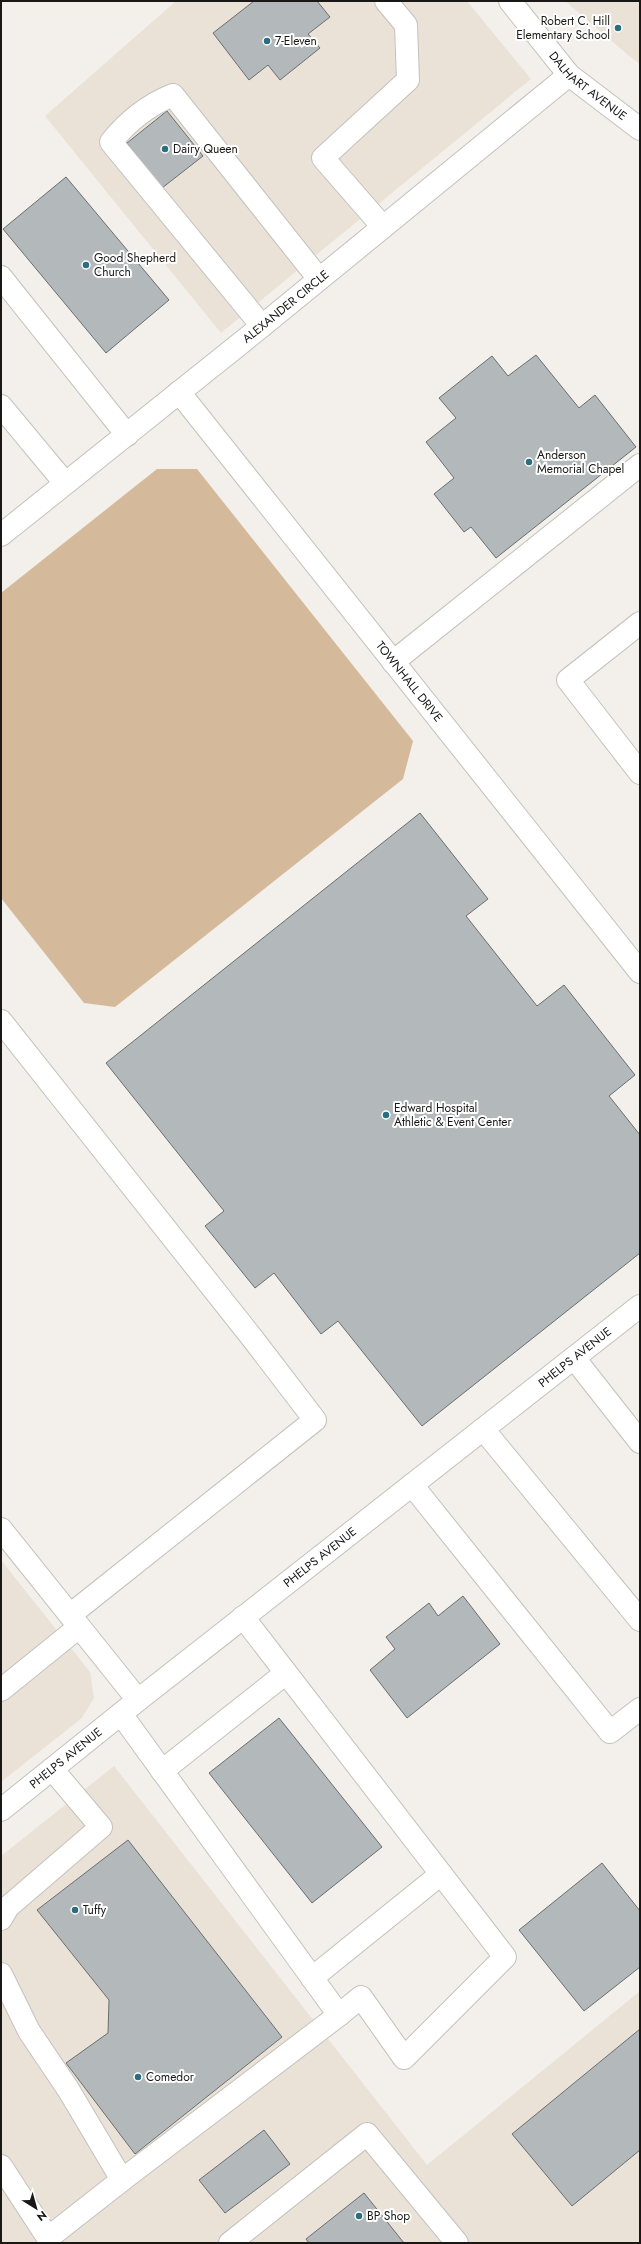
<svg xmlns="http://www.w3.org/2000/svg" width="641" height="2244" viewBox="0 0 641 2244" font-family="Jost,sans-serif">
<rect width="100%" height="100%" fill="#f3efea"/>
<path fill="#ebe2d7" d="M176,1H467L531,79L221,333L45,116Z
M565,1H640V64L628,55Z
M1,1560L90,1672L94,1698L82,1718L1,1782Z
M114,1766L427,2165L640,1991V2243H1V1856Z"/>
<path fill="#d4ba9a" d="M157,469H197L413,741L403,779L115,1007L84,1003L1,898V593Z"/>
<path fill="#b3b9bb" stroke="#696e70" d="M254,1H317L330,17L308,34L320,48L280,80L268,65L249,80L213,33Z
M167,111L203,156L162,188L127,143Z
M66,177L169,300L106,353L3,229Z
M536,355L579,408L595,395L636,447L496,558L471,527L464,532L434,494L454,478L426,442L456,418L439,398L492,356L508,376Z
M420,813L488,899L466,916L537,1006L564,985L635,1075L609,1096L640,1135V1253L422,1426L338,1321L321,1334L274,1273L255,1288L205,1226L224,1211L106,1063Z
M463,1596L500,1644L407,1718L370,1670L395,1649L386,1637L429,1603L438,1616Z
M279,1718L382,1847L312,1903L209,1773Z
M128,1840L282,2037L135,2154L66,2063L108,2033L109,2000L37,1910Z
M602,1863L640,1911V1967L584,2011L519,1930Z
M640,2029V2150L572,2206L512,2134Z
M264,2130L290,2164L225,2213L199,2180Z
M364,2193L404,2243H309L306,2239Z"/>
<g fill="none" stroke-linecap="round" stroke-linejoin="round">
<g stroke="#c4c1bc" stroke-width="24">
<g id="minor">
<path id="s1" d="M510,1L569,75L640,129"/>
<path d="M383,227L323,158L408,80L406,25L386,1"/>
<path d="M1,277L127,435"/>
<path d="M262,326L111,142C128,121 148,105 173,95L319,279"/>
<path id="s2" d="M179,392L640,972"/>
<path d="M1,406L65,483"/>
<path id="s3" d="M1,535L262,326L569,75"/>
<path d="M640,623L568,680L640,773"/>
<path d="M393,662L640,465"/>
<path d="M1,1021L253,1339L315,1420L70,1615"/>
<path d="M574,1358L640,1442"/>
<path d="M483,1429L640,1620"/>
<path d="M412,1485L610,1732L640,1709"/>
<path d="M1,1529L138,1700"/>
<path d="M243,1617L505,1957L404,2058L361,1997L339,2015"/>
<path d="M1,1690L79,1627"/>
<path d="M121,1714L339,2015L122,2180"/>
<path d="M162,1771L286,1673"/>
<path id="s4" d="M1,1810L138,1700L640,1306"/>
<path d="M1,1919L8,1907L101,1827L52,1769"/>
<path d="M1,1974L29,2031L68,2089L122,2180L48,2238L1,2166"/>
<path d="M312,1978L441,1874"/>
<path d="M230,2243L367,2134L457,2243"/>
</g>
</g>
<use href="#minor" stroke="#fff" stroke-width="22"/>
</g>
<g fill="#2b6e7f" stroke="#fff" stroke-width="1.5">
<circle cx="618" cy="28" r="4"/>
<circle cx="267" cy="41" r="4"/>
<circle cx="165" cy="149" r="4"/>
<circle cx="86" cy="265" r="4"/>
<circle cx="529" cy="462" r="4"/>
<circle cx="386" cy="1115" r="4"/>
<circle cx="75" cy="1910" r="4"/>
<circle cx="138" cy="2077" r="4"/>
<circle cx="359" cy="2216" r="4"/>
</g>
<g text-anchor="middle" stroke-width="4" stroke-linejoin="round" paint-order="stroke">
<g font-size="12" fill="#191817" stroke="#fff" text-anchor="start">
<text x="610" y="25" text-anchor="end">Robert C. Hill<tspan x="610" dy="14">Elementary School</tspan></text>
<text x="275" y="45">7-Eleven</text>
<text x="173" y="153">Dairy Queen</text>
<text x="94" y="262">Good Shepherd<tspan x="94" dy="14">Church</tspan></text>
<text x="537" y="459">Anderson<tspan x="537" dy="14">Memorial Chapel</tspan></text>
<text x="394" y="1112">Edward Hospital<tspan x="394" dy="14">Athletic &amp; Event Center</tspan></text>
<text x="83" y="1914">Tuffy</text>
<text x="146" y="2081">Comedor</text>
<text x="367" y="2220">BP Shop</text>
</g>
<g font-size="12" fill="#191817" stroke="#fff">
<text dy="4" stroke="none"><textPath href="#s1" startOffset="116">DALHART AVENUE</textPath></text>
<text dy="4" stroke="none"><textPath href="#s3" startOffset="365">ALEXANDER CIRCLE</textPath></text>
<text dy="4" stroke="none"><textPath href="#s2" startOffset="370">TOWNHALL DRIVE</textPath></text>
<text dy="4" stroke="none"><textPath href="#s4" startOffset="731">PHELPS AVENUE</textPath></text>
<text dy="4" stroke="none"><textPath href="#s4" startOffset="407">PHELPS AVENUE</textPath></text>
<text dy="4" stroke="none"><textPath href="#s4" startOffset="83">PHELPS AVENUE</textPath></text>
</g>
</g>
<rect width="641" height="2244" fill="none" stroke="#191817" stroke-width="4"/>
<g transform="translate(36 2208) rotate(143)" stroke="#ffffff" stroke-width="3" paint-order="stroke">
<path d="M0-3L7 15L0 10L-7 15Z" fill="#191817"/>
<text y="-6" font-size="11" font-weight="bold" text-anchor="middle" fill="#191817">N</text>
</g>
</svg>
